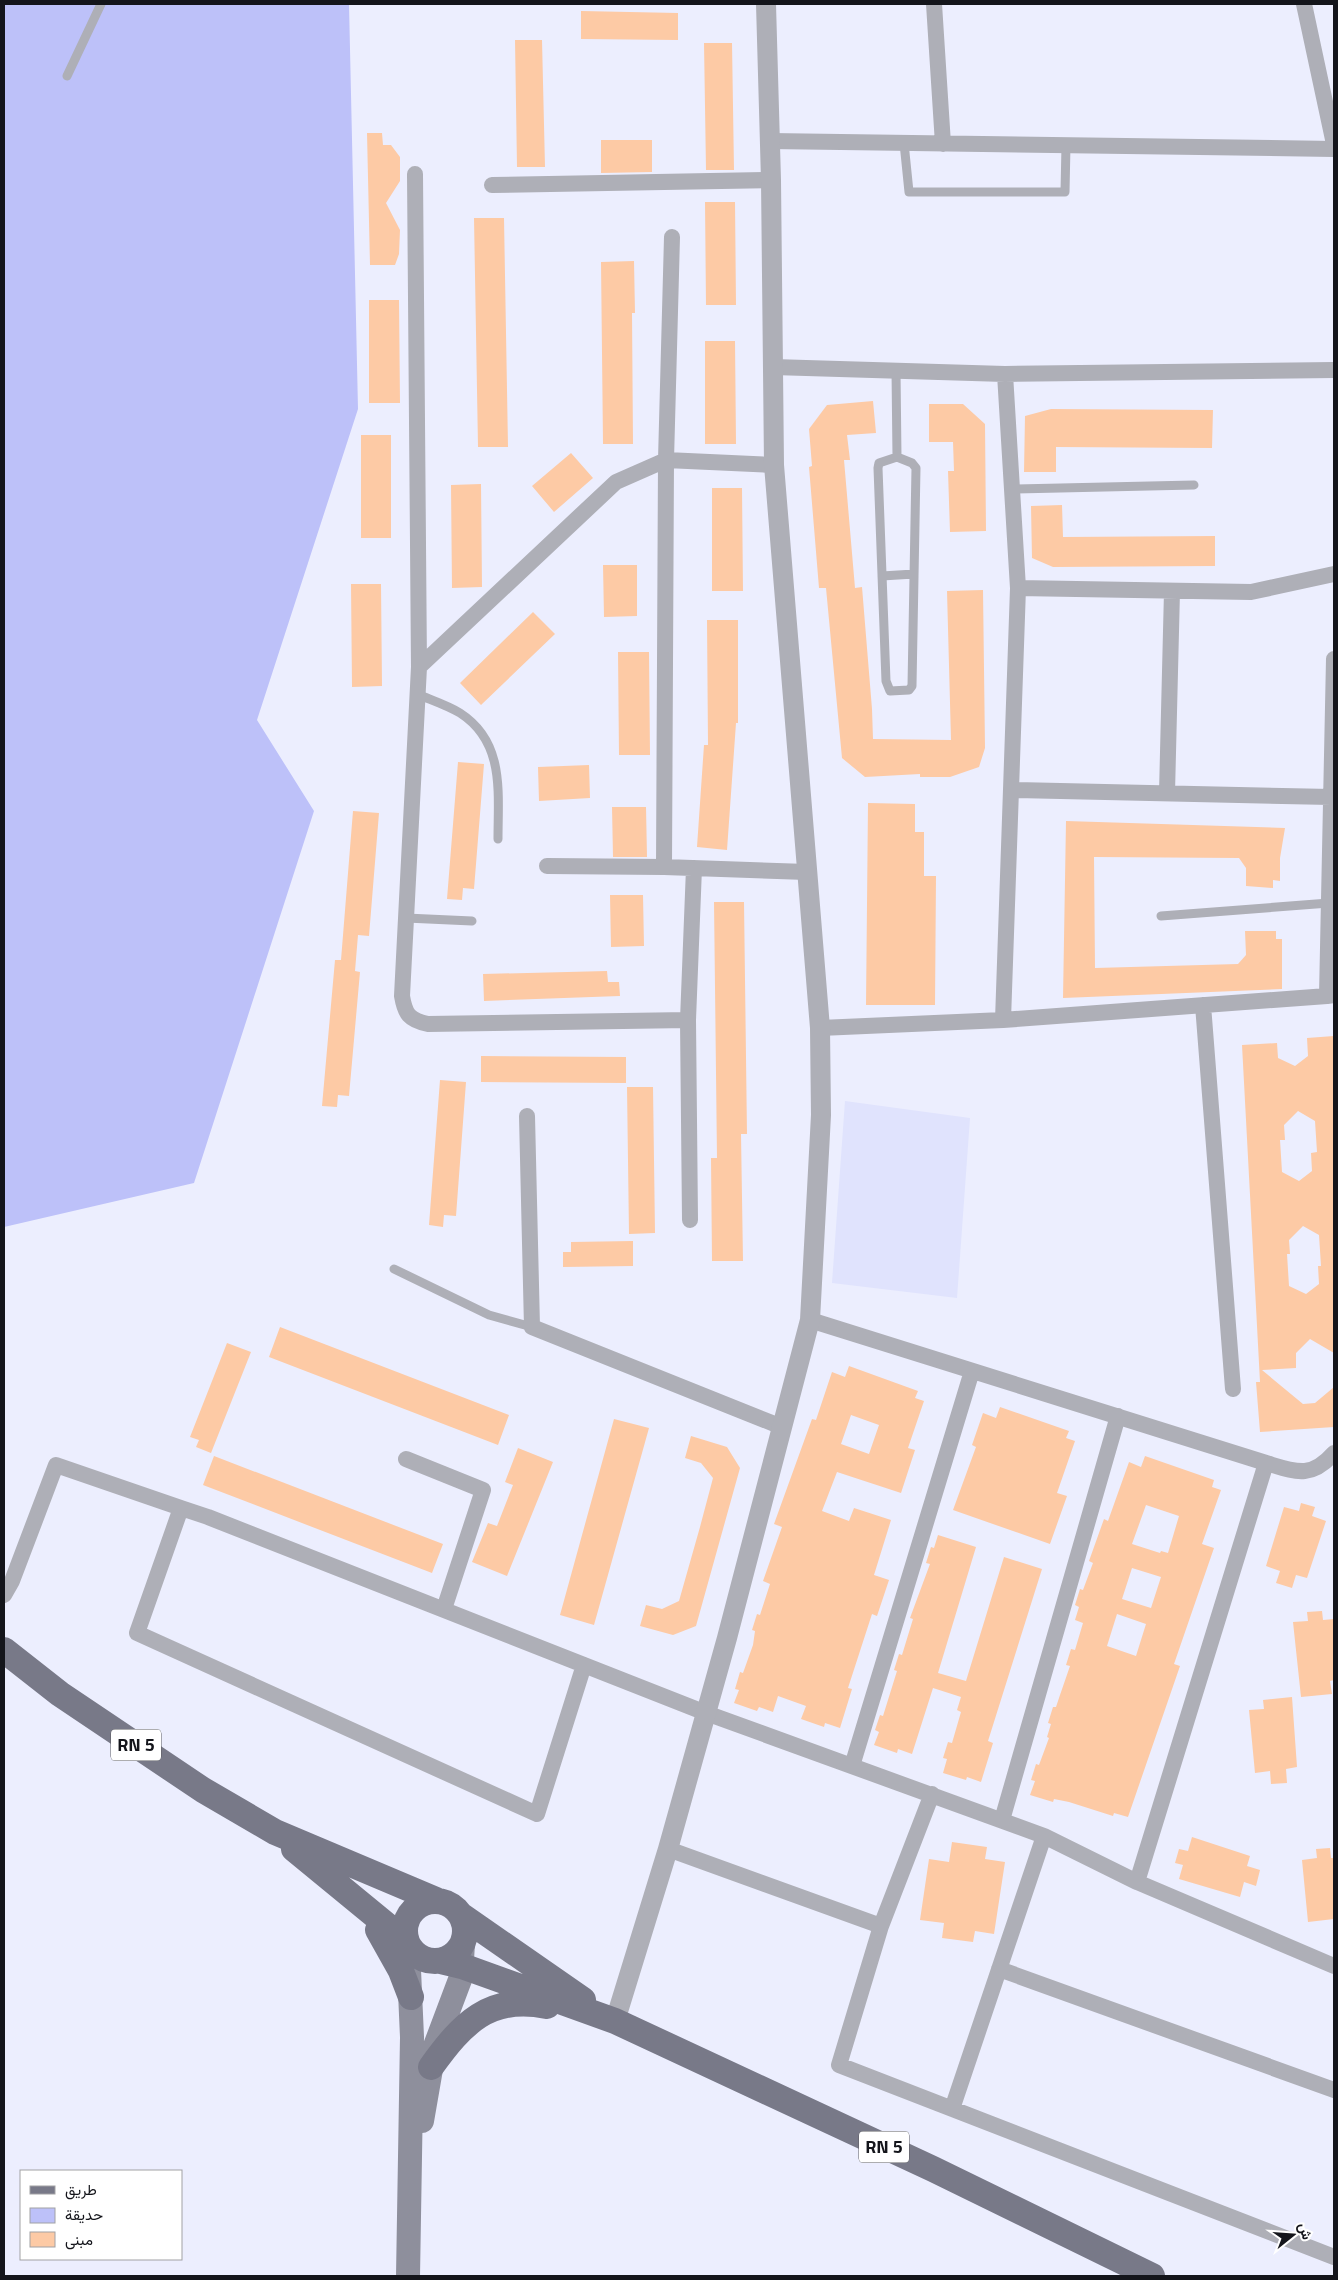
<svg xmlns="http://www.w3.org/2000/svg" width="1338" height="2280" viewBox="0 0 1338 2280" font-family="'Titillium Web',Vazirmatn,sans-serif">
<rect width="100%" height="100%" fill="#eceefe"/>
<path fill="#e0e3fd" d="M845,1101L970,1118L957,1298L832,1283Z"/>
<path fill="#bdc1f9" d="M4,4H349L358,409L257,720L314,811L194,1183L4,1227Z"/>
<path fill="#fdcaa5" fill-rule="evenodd" d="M581,11L678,13V40L581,39Z
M515,40H542L545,167H517Z
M704,43H732L734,170H706Z
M367,133H382L383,145H391L400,157V181L386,203L400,230L399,254L395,265H370Z
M601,140H652V172L601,173Z
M705,202H735L736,305H706Z
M474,218H504L508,447H478Z
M634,261L635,313H632L633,444H603L601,262Z
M369,300H399L400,403H369Z
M705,341H735L736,444H705Z
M873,401L876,433L847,435L850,460H844L855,588L862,587L872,709L873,739L951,740L947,591L983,590L985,748L979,767L950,777H920V774L865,777L842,758L826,588H819L809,467L812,466L809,429L827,405Z
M929,404H963L985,424L986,531L950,532L948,471H954L953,442H929Z
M1051,409L1213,410L1212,448L1056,447V472H1024L1025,416Z
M361,435H391V538H361Z
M571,453L593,478L554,512L532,486Z
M481,484L482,587L452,588L451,485Z
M712,488H742L743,591H712Z
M1062,505L1063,537L1215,536V566L1053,567L1032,558L1031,506Z
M603,565H637V616L604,617Z
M351,584H381L382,686L352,687Z
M533,612L555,634L481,705L460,683Z
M707,620H738V723H736L727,850L697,847L704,745H708Z
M618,652H649L650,755H619Z
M458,762L484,764L474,889L463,888L462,900L447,899Z
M589,765L590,798L539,801L538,767Z
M868,803L915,804V832H924V876H936L935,1005H866Z
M612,807H646L647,857H613Z
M353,811L379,813L369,936L358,935L355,971L360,972L349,1096L338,1095L337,1107L322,1106L335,960H341Z
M1066,821L1285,828L1280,858V881L1273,880V888L1246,886V868L1239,858L1094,857L1095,968L1238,964L1246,955L1245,931H1276V939H1282V989L1063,998Z
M610,895H643L644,946L611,947Z
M714,902H744L747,1134H741L743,1261H712L711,1158H717Z
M607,971L608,982H619L620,996L484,1001L483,974Z
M1334,1036V1353L1310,1339L1296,1353V1368L1262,1370L1303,1404L1315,1403L1334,1387V1427L1260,1432L1256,1382H1260L1242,1045L1277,1043L1278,1058L1295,1066L1308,1056L1307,1038ZM1298,1111L1315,1121L1317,1152L1311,1153L1312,1171L1299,1181L1282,1172L1280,1140H1285L1284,1125ZM1303,1226L1319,1235L1321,1266H1318L1319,1284L1306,1294L1289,1286L1287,1254H1290L1289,1240Z
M481,1056L626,1057V1083L481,1082Z
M440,1080L466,1082L456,1216L444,1215L443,1227L429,1225Z
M627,1087H653L655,1233L629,1234Z
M633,1241V1266L563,1267V1252H571V1242Z
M280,1327L509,1415L498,1445L269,1357Z
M227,1343L251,1352L211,1453L196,1447L199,1440L190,1437Z
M849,1366L918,1391L915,1398L924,1401L908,1448L915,1450L901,1493L837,1472L822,1511L849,1521L854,1508L891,1520L874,1575L889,1580L877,1616L872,1614L848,1688L852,1689L840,1728L825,1723L824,1727L801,1719L806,1706L778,1696L773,1712L759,1707L757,1711L734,1703L739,1690L735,1689L740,1672L743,1673L753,1645L755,1631L752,1630L757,1614L760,1615L770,1584L763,1581L782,1527L774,1524L812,1419L816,1420L832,1372L845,1377ZM851,1415L879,1425L869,1454L841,1444Z
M1000,1407L1069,1431L1066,1438L1075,1441L1057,1493L1067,1496L1050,1544L953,1510L976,1447L972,1445L983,1413L996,1418Z
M614,1419L649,1428L594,1625L560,1615Z
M691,1436L727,1447L740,1468L696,1626L673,1635L640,1626L646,1605L662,1609L679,1601L700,1527L713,1478L701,1463L685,1458Z
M518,1448L553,1462L507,1576L472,1562L488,1523L497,1526L513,1485L505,1482Z
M214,1456L443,1544L432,1573L203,1485Z
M1145,1456L1214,1480L1212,1487L1221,1490L1202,1544L1214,1548L1174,1664L1180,1666L1128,1817L1114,1813L1113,1816L1069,1802L1054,1799L1053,1802L1030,1795L1035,1781L1031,1780L1036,1764L1039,1765L1049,1738L1047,1737L1051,1724L1048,1723L1053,1707H1056L1060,1695L1070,1666L1066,1665L1071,1649L1075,1650L1083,1623L1075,1620L1079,1607L1075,1605L1080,1589L1083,1590L1093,1563L1089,1561L1104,1519L1108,1521L1129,1462L1141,1467ZM1146,1505L1179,1516L1168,1553L1161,1551L1160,1553L1132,1544ZM1132,1568L1161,1577L1151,1608L1122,1599ZM1117,1614L1146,1624L1136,1656L1107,1646Z
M1301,1503L1315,1507L1312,1516L1326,1521L1307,1578L1296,1575L1292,1588L1276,1583L1280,1571L1266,1566L1284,1507L1299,1511Z
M938,1535L976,1547L938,1673L966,1681L1004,1557L1042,1569L988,1741L993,1743L981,1782L967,1777L966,1780L943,1773L947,1759L943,1758L948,1742L952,1743L961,1712L957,1710L961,1697L933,1688L912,1754L898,1749L897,1753L874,1745L879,1732L875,1730L880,1715L883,1716L897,1671L894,1670L899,1654L902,1655L913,1619L910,1618L930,1564L926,1563L931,1547L934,1548Z
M1322,1611L1323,1620L1334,1619V1680L1330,1681L1332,1694L1301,1697L1293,1622L1308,1621L1307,1612Z
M1292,1697L1297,1767L1286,1769L1287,1783L1271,1784L1270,1771L1255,1773L1249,1710L1264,1709L1263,1700Z
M1192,1837L1250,1856L1247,1866L1260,1870L1256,1886L1244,1882L1240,1897L1179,1879L1183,1865L1175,1863L1179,1849L1188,1851Z
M952,1842L987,1847L985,1859L1005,1862L994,1934L975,1931L973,1942L942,1938L944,1923L920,1920L929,1859L949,1862Z
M1330,1848L1331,1858H1334V1919L1308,1922L1302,1860L1317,1858L1316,1849Z"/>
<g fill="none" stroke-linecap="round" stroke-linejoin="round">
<path stroke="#aeafb7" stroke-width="9" d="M67,76L101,4
M904,143L909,192H1065L1066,145
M896,371L897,457
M897,457L912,463L916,468L912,686L909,690L890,691L886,681L878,468L879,463Z
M1012,489L1194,485
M882,576L914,574
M417,694C431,700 447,705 460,713C505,742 498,792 498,839
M1161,916L1329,903
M406,918L472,921
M394,1269L489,1315L532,1327"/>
<path stroke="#aeafb7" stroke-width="16" d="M934,4L943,144
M1304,4L1334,144
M770,141L1334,149
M415,174L419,667L616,482L666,460L664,867L807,872
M492,185L771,180
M672,237L666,460L774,465
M773,367L1005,374L1018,588L1251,592L1334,574
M1005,374L1334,370
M1018,588L1003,1020L1327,996
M1334,659L1327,996L1334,995
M419,667L402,996C405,1014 409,1020 428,1024L688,1020
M1011,790L1331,797
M1167,793L1172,591
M547,866L664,867
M1203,1005L1233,1389
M820,1028L1003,1020
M527,1116L532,1327L782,1427
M690,1220L688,1020L694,868
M810,1320L1266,1463L1137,1882
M406,1459L483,1490L444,1609
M1266,1463C1296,1472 1311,1479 1334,1453
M4,1595L12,1581L56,1465L181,1508
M584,1665L537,1814L137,1633L181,1508L208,1517L706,1713L1044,1836L1137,1882L1334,1966
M852,1766L972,1371
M932,1794L881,1926L839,2065L1334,2257
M1002,1820L1118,1416
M668,1849L881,1926
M999,1969L1334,2090
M952,2109L1044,1836"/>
<path stroke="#aeafb7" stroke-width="20" d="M615,2021L668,1849L727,1638L810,1320L821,1115L820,1028L774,465L771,180L766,4"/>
<path stroke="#8e8f9c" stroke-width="24" d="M408,1947L412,2037L408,2276
M422,2121L435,2046L461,1977L463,1943"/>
<path stroke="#787988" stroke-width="26" d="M4,1650L60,1694L203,1790L275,1832L436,1900
M294,1849L406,1941
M405 1931a30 30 0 1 1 60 0a30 30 0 1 1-60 0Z
M462,1916L583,2000
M378,1930L401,1971L411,1997
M441,1961L462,1966L615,2021L933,2169L1152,2276
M431,2067C462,2024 489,1994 547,2006"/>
</g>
<g text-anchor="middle" stroke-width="4.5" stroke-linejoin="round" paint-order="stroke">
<g fill="#fff" stroke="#5a5b5f" stroke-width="1">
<rect x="111" y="1729.5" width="50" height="31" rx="4"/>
<rect x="859" y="2131.5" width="50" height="31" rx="4"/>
</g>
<g font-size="18" font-weight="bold" fill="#14151b">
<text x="136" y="1751">RN 5</text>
<text x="884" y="2153">RN 5</text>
</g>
</g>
<rect width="1338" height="2280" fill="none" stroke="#14151b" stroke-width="10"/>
<rect x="20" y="2170" width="162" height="90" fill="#ffffff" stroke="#a1a1a4"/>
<rect x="30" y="2186" width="25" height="8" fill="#787988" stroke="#a1a1a4"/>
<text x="65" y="2195" font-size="15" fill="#14151b">طريق</text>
<rect x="30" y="2208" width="25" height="15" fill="#bdc1f9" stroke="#a1a1a4"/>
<text x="65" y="2220" font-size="15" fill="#14151b">حديقة</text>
<rect x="30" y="2232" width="25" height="15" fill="#fdcaa5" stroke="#a1a1a4"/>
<text x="65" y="2245" font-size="15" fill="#14151b">مبنى</text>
<g transform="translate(1293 2235) rotate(73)" stroke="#ffffff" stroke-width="4" paint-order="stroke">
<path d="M0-4L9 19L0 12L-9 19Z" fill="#14151b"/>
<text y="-8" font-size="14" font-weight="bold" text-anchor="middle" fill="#14151b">ش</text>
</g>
</svg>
